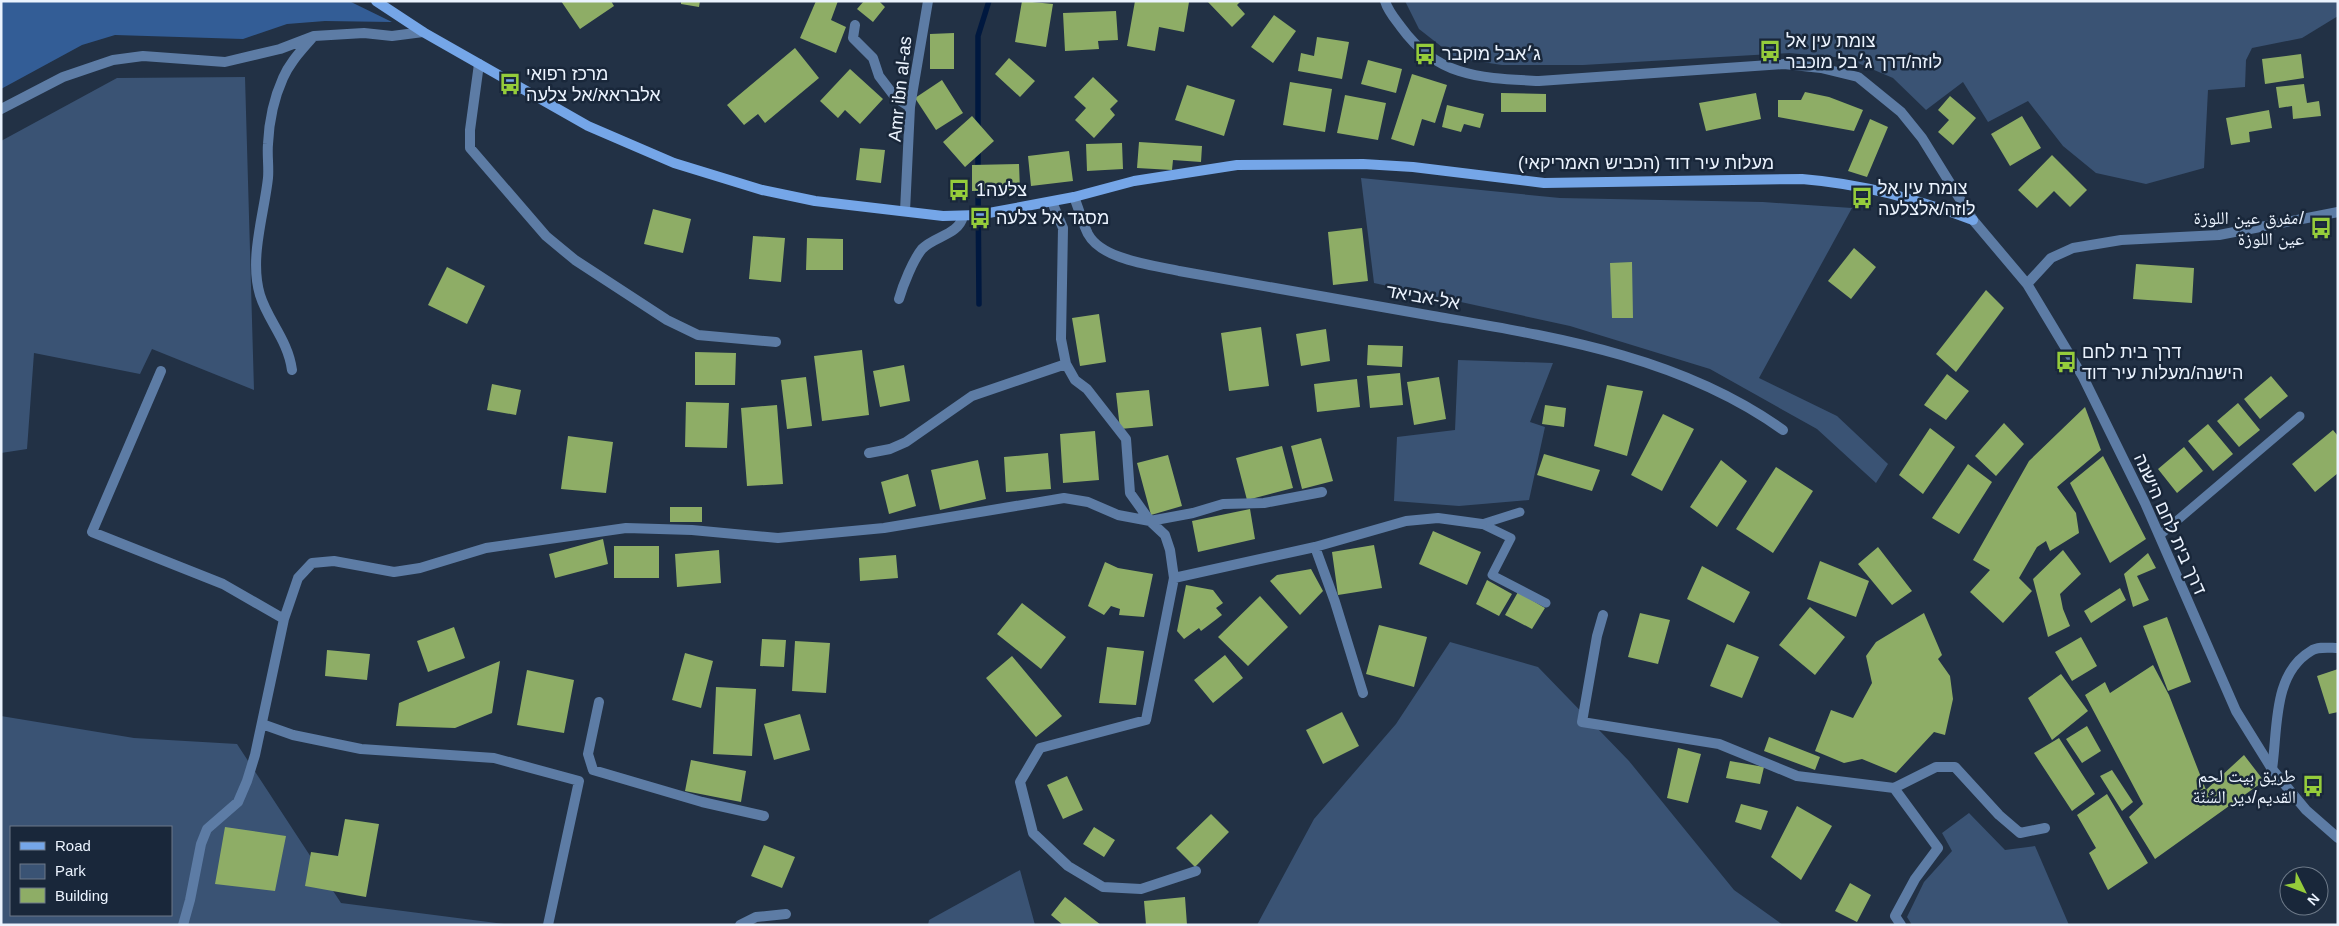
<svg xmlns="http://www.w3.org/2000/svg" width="2339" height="926" viewBox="0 0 2339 926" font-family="Arial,'Noto Naskh Arabic','Noto Sans Hebrew',sans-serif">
<rect width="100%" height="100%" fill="#223145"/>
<path fill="#3a5374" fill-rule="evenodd" d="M1405,1H2338V16L2302,38L2252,48L2246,60L2245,87L2208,90L2204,168L2146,184L2096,173L2063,146L2028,101L1988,122L1963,82L1926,110L1893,78L1846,58L1789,53L1583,65H1502L1456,58L1419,29Z
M245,77L254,390L152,349L140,374L34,353L27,449L1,453V141L117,78Z
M1361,178L1560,198L1763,202L1852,208L1759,378L1837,416L1888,464L1876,483L1817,429L1710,369L1570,326L1374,283Z
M1458,360L1553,363L1530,422L1545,427L1529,500L1459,506L1394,501L1397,437L1455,430Z
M1450,642L1538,667L1629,761L1734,890L1783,925H1257L1314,819L1396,724Z
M1,716L134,738L237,744L341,903L511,925H1ZM11,827H171V915H11Z
M1969,813L2005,850L2035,846L2069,925H1912L1907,917L1924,882L1952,851L1942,833Z
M1020,870L1035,925H928L929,920Z"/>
<path fill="#335d96" d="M1,1H349L392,22L325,21L287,24L243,39L115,35L82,45L1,89Z"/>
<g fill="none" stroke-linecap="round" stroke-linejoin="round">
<path stroke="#00183f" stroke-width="5.5" d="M978,130V36L989,1
M978,149V172
M978,184L979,304"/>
</g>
<path fill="#8ead66" d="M561,1H611L614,6L580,29Z
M681,1H700L699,7L681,4Z
M816,1H838L831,20L846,27L836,53L800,38Z
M864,1H879L885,7L873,22L857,9Z
M1022,1L1053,4L1046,47L1015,42Z
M1135,1L1189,2L1184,32L1159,27L1155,51L1127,46Z
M1207,1H1241L1237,5L1245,14L1232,27Z
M1116,11L1118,40L1098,41L1099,49L1065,51L1063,13Z
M1274,15L1296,31L1273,63L1251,47Z
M954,33V69H930V34Z
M1317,37L1349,42L1342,79L1298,71L1301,53L1314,56Z
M795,48L819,78L765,123L758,114L744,125L727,105Z
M2301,54L2304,78L2265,84L2262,59Z
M1009,58L1035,81L1020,97L995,74Z
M1368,60L1402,69L1396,93L1361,84Z
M850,69L883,99L860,124L845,110L838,118L820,101Z
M1412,74L1447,85L1435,123L1422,119L1414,146L1391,139Z
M1093,77L1118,101L1110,109L1115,115L1094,138L1075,120L1086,108L1074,97Z
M942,80L963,113L936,130L915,98Z
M1290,82L1332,89L1325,132L1283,125Z
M2304,84L2307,103L2319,101L2321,116L2293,119L2292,106L2279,108L2276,87Z
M1187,85L1235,100L1224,136L1175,120Z
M1805,92L1829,97L1863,110L1854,131L1778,117V100H1801Z
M1501,93L1546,94V112H1501Z
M1756,93L1761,119L1706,131L1699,103Z
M1345,95L1386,103L1378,140L1337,133Z
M1950,96L1976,118L1953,145L1938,132L1949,120L1938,110Z
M1447,105L1484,114L1480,128L1464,124L1461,132L1442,127Z
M2269,110L2272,128L2249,132L2250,142L2231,145L2226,118Z
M972,116L994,141L965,167L943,142Z
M2022,116L2041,148L2010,166L1991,134Z
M1870,119L1888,127L1867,177L1848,171Z
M1139,142L1202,146L1201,162L1173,160L1172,170L1137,168Z
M1122,143L1123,169L1087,171L1086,144Z
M860,148L885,150L881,183L856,180Z
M1069,151L1073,181L1031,186L1028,156Z
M2052,155L2087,190L2070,207L2054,191L2037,208L2018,190Z
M1019,164L1020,190L972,191V165Z
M653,209L691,219L683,253L644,244Z
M1362,228L1368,281L1333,285L1328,232Z
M753,236L785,238L781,282L749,279Z
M807,238L843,239V270H806Z
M1854,248L1876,267L1851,299L1828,281Z
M1632,262L1633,318H1612L1610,263Z
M2136,264L2194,268L2192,303L2133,299Z
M447,267L485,286L467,324L428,305Z
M1986,290L2004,308L1956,372L1936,354Z
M1099,314L1106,362L1080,366L1072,318Z
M1261,327L1269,386L1229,391L1221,333Z
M1326,329L1330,361L1301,366L1296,334Z
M1368,345L1403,346L1402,367L1367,365Z
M862,350L869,415L822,421L814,356Z
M695,352L736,353L735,385H695Z
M904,365L910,401L880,407L873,371Z
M1400,373L1403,405L1370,408L1367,376Z
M1947,374L1969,391L1946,420L1924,405Z
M2271,376L2288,396L2260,419L2244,399Z
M806,377L812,426L787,429L781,380Z
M1439,377L1446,419L1414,425L1407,382Z
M1357,379L1360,407L1317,412L1314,384Z
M492,384L521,390L516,415L487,410Z
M1607,385L1643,391L1627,456L1594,446Z
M1149,390L1153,426L1120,429L1116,393Z
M686,402L729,403L727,448L685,447Z
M2238,403L2260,430L2239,447L2217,421Z
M777,405L783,484L747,486L741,408Z
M1545,405L1566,408L1564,427L1542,424Z
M2085,407L2101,450L2057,487L2076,513L2079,533L2050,551L2046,541L2037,547L2019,578L2032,591L2003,623L1970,592L1990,570L1973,560L2029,461Z
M1663,414L1694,429L1662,491L1631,475Z
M2004,423L2024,444L1996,476L1975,456Z
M2208,424L2233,454L2213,471L2188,441Z
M1930,428L1955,447L1923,494L1899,475Z
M2333,430L2338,436V473L2315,492L2292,464Z
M1095,431L1099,480L1063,483L1060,434Z
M568,436L613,442L606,493L561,489Z
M1321,438L1333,481L1302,489L1291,446Z
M1282,446L1293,488L1247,500L1236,458Z
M2184,447L2203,471L2177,493L2158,469Z
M1048,453L1051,489L1006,492L1004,457Z
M1544,454L1600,470L1592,491L1537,475Z
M1168,455L1182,506L1151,515L1137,463Z
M2103,456L2146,539L2110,563L2070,483Z
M978,460L986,499L940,510L931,470Z
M1721,460L1747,481L1717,527L1690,507Z
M1968,464L1992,482L1959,534L1932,518Z
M1776,467L1813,491L1773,553L1736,529Z
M908,474L916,506L889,514L881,482Z
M670,507H702V522H670Z
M1250,509L1255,539L1198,552L1192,521Z
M1433,531L1481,552L1467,585L1419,564Z
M603,539L608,564L555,578L549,554Z
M1374,545L1382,588L1338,595L1332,552Z
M614,546H659V578H614Z
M1878,547L1912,591L1892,605L1858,564Z
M719,550L721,583L677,587L675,554Z
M2063,550L2081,574L2060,594L2063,609L2070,626L2048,637L2033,579Z
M2148,553L2156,568L2137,576L2149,600L2133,607L2124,574Z
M896,555L898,578L860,581L859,558Z
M1820,561L1869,581L1856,617L1807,599Z
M1105,562L1118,568L1153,574L1144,617L1119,615L1120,609L1111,606L1104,615L1088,606Z
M1702,566L1750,592L1734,623L1687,599Z
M1311,569L1323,591L1300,615L1270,581L1277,575Z
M1487,580L1512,594L1499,616L1476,604Z
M1186,585L1213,590L1223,603L1216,608L1222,615L1201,631L1199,628L1184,639L1177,631Z
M2120,588L2126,600L2091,623L2084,611Z
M1518,592L1545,608L1532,629L1505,615Z
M1260,596L1288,627L1248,666L1218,637Z
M1022,603L1066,637L1041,669L997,634Z
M1810,607L1845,637L1815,675L1779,645Z
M1640,613L1670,620L1658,664L1628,657Z
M1924,613L1942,655L1938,659L1950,676L1953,699L1945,735L1934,732L1896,773L1862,759L1844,763L1815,751L1831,710L1853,718L1872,683L1866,656L1876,642Z
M2167,617L2191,682L2168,691L2143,626Z
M1379,625L1427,637L1414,687L1366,674Z
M454,627L465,658L428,672L417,641Z
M2081,637L2097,666L2072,681L2055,652Z
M762,639L786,640L784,667L760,666Z
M795,641L830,643L826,693L792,691Z
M1727,644L1759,657L1742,698L1710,686Z
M1107,647L1144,651L1136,705L1099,703Z
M327,650L370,654L367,680L325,676Z
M685,653L713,661L701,708L672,700Z
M1225,655L1243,678L1213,703L1194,680Z
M1012,656L1062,716L1036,737L986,678Z
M500,661L492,713L455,728L396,726L399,703Z
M2153,665L2169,695L2206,790L2244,755L2264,781L2155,859L2129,817L2143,804L2085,695L2105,682L2110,693Z
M2338,669V712L2329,714L2317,676Z
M527,670L574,680L564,733L517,725Z
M2061,674L2088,711L2052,740L2028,698Z
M716,687L756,689L752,756L713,754Z
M1342,712L1359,746L1323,764L1306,730Z
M800,714L810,750L774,760L764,724Z
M2087,726L2101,751L2082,763L2066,739Z
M1769,737L1820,757L1815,770L1764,751Z
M2059,738L2095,794L2072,811L2034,753Z
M1678,748L1701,754L1688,803L1667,798Z
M691,760L746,771L741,802L685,791Z
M1730,761L1764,767L1760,784L1726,778Z
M2112,770L2133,802L2122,811L2100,776Z
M1067,776L1083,810L1063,819L1047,785Z
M2107,794L2148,863L2108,890L2089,853L2096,848L2077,815Z
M1741,804L1768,811L1761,830L1735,822Z
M1797,806L1832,826L1801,880L1771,857Z
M1211,814L1229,832L1195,867L1176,848Z
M345,819L379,824L366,897L305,886L311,852L338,856Z
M225,827L286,836L275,891L215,884Z
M1094,827L1115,840L1104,857L1083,844Z
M764,845L795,857L782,888L751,876Z
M1850,883L1871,895L1857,922L1835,911Z
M1065,897L1101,925H1063L1051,915Z
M1185,897L1187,925H1146L1144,901Z"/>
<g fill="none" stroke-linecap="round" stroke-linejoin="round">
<path stroke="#5d7ca5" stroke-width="9" d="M1520,512L1482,524L1511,538L1492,575L1546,603
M2160,535L2300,416"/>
<path stroke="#5d7ca5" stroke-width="10" d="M855,25L853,38L873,58L879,76L895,97L910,107
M479,64L470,130V148L546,236L575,260L667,320L698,335L776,342
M1,109L63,77L113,60L143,56L225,62L280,49L314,36L364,33L392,36L423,32
M1074,197C1079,209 1082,222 1088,234C1102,260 1153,265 1179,271C1263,286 1348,301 1433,316C1554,337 1680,356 1783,430
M1052,202L1063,228L1061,339L1066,364L1075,380L1087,389L1126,439L1130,493L1150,521L1165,535L1170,550L1174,578L1146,720L1040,748L1020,782L1033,833L1068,866L1103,887L1141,889L1196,871
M905,211L910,107L928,1
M899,299C903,285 913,260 922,249C934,236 959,235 963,216
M292,370C288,340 268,321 260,295C249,258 264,215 268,178C269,167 267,155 268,144C269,122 274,98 283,78C290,62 301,51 312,38
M161,371L92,532L223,584L284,619
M869,453L890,449L906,442L972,396L1066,364
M1315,547L1406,521L1438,518L1482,524
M1174,578L1315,547L1335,602L1363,693
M1603,615L1597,636L1582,722L1719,744L1797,776L1894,788L1938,848L1915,879L1895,916L1901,925
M599,702L588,754L593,770L702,802L764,816
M262,724L293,735L361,749L494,758L579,781L548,925
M2272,769C2278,730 2272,674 2311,651C2318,646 2330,648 2338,648
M1894,788L1936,767H1955L1999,815L2020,833L2045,828
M183,925L190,900L201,844L207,829L238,802L247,781L255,755L284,619L298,578L312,563L334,561L394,572L420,568L486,548L626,528L692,530L778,538L884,528L1064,498L1088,502L1118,515L1150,521L1193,513L1223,504L1264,503L1322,492
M740,925L756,917L786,914"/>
<path stroke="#5d7ca5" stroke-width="10" d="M1385,1C1388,11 1395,19 1401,27C1438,78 1481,78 1539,81L1784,64L1821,68L1858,77L1901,112L1922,138L1973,220L2027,284L2083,377L2145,503L2236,711L2272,769L2306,810L2338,838
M2027,284L2051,258L2073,248L2121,240L2219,235L2338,212"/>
<path stroke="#75a6e8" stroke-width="10" d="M376,1L423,32L588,126L674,163L762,190L815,201L943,216L978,215L1074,197L1134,181L1237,165L1363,164L1413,167L1544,183L1802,179C1864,184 1916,199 1973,220"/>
</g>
<defs>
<g id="bus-bare" transform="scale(1.725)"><path d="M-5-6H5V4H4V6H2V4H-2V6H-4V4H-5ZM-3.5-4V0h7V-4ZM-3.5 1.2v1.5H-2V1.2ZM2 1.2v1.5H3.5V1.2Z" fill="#95cc3b" stroke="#19273a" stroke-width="2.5" paint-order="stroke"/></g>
</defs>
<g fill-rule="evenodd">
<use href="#bus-bare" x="1770" y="51"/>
<use href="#bus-bare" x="1425" y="54"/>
<use href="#bus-bare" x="510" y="84"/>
<use href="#bus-bare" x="959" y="190"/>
<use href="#bus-bare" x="1862" y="198"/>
<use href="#bus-bare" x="980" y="218"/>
<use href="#bus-bare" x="2321" y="228"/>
<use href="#bus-bare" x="2066" y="362"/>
<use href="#bus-bare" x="2313" y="786"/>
</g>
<g text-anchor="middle" stroke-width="5" stroke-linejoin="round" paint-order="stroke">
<g font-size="18" fill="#ebf3fe" stroke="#19273a" text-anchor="start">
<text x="1786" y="47">צומת עין אל<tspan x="1786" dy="21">לוזה/דרך ג׳בל מוכבר</tspan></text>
<text x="1442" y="60">ג׳אבל מוקבר</text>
<text x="526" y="80">מרכז רפואי<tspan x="526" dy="21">אלבראא/אל צלעה</tspan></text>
<text x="1878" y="194">צומת עין אל<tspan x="1878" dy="21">לוזה/אלצלעה</tspan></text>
<text x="976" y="196">צלעה1</text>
<text x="996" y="224">מסגד אל צלעה</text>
<text x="2304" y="224" text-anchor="end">مفرق عين اللوزة/<tspan x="2304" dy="21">عين اللوزة</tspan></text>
<text x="2082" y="358">דרך בית לחם<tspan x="2082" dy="21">הישנה/מעלות עיר דוד</tspan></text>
<text x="2296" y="782" text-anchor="end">طريق بيت لحم<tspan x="2296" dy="21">القديم/دير السُنّة</tspan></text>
</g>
<g font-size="18" fill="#ebf3fe" stroke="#19273a">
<text transform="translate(900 89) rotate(-84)" y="6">Amr ibn al-as</text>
<text x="1646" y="169">מעלות עיר דוד (הכביש האמריקאי)</text>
<text transform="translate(1423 297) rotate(10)" y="6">אל-אביאד</text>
<text transform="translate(2170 524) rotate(66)" y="6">דרך בית לחם הישנה</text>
</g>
</g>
<rect width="2339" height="926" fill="none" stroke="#ebf3fe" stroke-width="5"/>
<rect x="10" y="826" width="162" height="90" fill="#19273a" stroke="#6d7988"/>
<rect x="20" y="842" width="25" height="8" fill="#75a6e8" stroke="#6d7988"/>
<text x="55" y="851" font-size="15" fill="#ebf3fe">Road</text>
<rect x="20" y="864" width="25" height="15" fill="#3a5374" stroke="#6d7988"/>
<text x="55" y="876" font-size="15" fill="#ebf3fe">Park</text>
<rect x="20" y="888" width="25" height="15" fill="#8ead66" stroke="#6d7988"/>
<text x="55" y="901" font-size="15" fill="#ebf3fe">Building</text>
<g transform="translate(2304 891) rotate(132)"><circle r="24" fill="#19273a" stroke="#6d7988"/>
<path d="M0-4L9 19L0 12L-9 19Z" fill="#95cc3b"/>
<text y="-8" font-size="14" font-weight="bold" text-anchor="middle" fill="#ebf3fe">N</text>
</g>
</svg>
